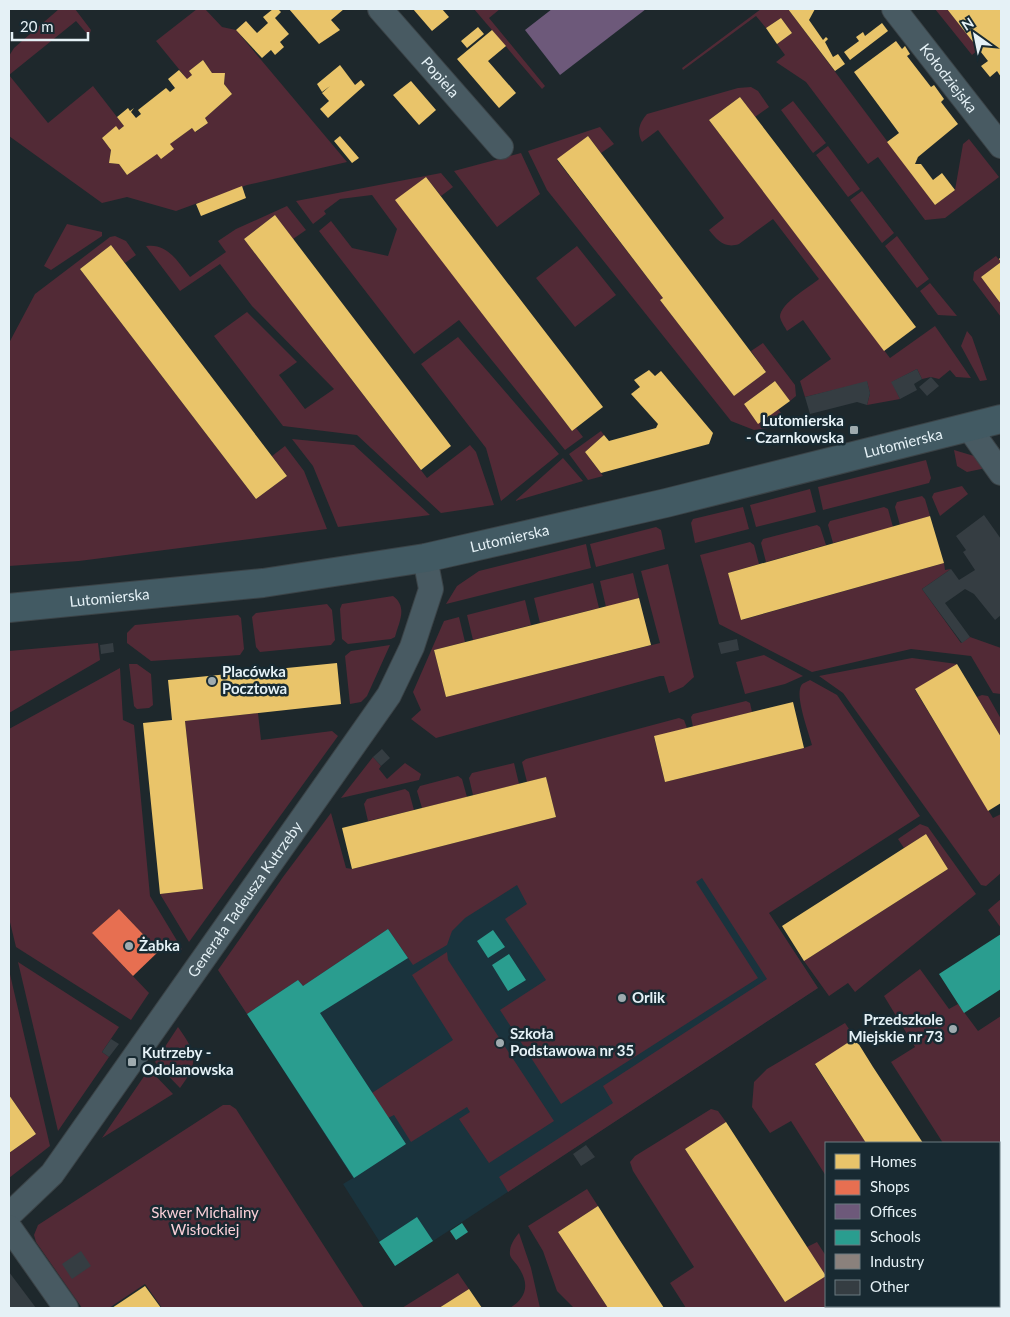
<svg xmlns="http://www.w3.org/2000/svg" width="1010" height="1317" viewBox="0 0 1010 1317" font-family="Lato,sans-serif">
<rect width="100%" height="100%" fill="#1e282c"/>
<path fill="#1a333d" d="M725,817L763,905L818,988L395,1266L343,1184L353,1178L223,977L239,954Z"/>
<path fill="#522a36" d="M59,9H75L91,30L89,36L76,21L9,75L48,123L93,86L124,126L119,130L116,127L102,138L111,150L109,163L119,164L127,175L192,128L196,132L208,123L205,118L232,94L224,84L225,74L212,73L203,60L189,71L192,75L187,79L156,41L197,9H205L222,27L236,30L347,162L247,185L176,211L127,197L102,203L9,136V56L14,48Z
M474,9H500L489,18L545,86L542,89Z
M761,9H788L935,205L955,190L963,144L969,139L999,177L945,218L925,220L878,157L868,164L806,82L776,62L785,55L777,44L792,33L781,18L766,28L756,16L683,70L682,68Z
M935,9H947L979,49L972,55Z
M751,87L758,91L769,107L755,117L740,97L709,120L890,358L935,326L971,378L956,377L950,370L939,379L931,377L922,379L917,369L892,382L900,399L867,405L870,393L867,382L805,397L800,381L831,359L803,320L787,331C785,327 781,322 780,317C780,303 810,287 819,279L773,219L739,244C725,249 717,240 709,230L724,218L658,130L642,142C636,131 640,122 647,114L738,88Z
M793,101L826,143L813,153L781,110Z
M600,127L614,144L601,153L588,136L557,160L663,298L660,300L734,396L766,372L751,351L763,343L795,385L796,396L790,401L775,381L744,404L758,423L778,409L790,425L754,430L731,421L547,190L528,151Z
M828,146L860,189L848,197L816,155Z
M521,153L540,194L497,227L454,171Z
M441,173L453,187L441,196L426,177L396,200L572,431L576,428L583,437L565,450L459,320L414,354L319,231L331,221L352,248L388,256L397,229L372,195L340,199L324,211L326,214L313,224L296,201Z
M862,191L894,233L882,243L850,200Z
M287,206L306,230L293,239L275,215L244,239L427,478L470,445L476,452L494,505L441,513L357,435L283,426L214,336L247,312L297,362L279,375L305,409L334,389L252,306L220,264L180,291L146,246C168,243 177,261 190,277L226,252L218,241L236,229Z
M67,224L102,232V236L51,270L44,266Z
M115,236L126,241L136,255L125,263L111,245L80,269L256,499L287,476L272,456L285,446L304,471L327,529L79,561L9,566V343L35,294L110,237Z
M897,236L929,279L917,288L885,246Z
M577,246L616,295L575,327L536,278Z
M996,256L1001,262L981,277L1001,304V317L973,280L974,272Z
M930,283L957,316L938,315L920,291Z
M967,331L972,337L987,380L980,381L961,346Z
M458,337L559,454L501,501L486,448L421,364Z
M601,431L604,435L585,452L603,476L588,480L569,454Z
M292,439L354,445L430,515L338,527L313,466Z
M954,450L974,456L986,468L967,472L957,466Z
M563,458L583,481L515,501Z
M926,460L931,478L929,483L823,510L818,487Z
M962,486L968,494L940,516L932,497L934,493Z
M810,489L816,512L756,527L750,505Z
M922,496L925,499L930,516L900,525L895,507L897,502Z
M743,507L749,529L695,543L691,523L693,519Z
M884,507L888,509L893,527L833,543L828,525L830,521Z
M817,525L820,527L826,545L766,562L761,543L763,539Z
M656,527L661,530L665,549L596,567L590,544Z
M750,542L754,545L759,564L728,573L742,620L944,563L945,570L951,569L922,589L961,643L970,637L1001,648V694L993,693L971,656L911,649L812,672L719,624L700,555Z
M586,544L591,568L446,604L457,586L479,571Z
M668,564L694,677L683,687L669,693L664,676H660L436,738L411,719L421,710L413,692L444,621L459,617L465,642L434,650L446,697L660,643L641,571Z
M633,573L639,598L606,607L600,581Z
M593,583L599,608L540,623L534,598Z
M393,596C408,607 399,622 395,637L391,639L348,644L342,639L340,609L342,604Z
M525,600L531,625L473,640L467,615Z
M327,604L332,610L335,640L331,645L260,652L256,647L252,617L256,613Z
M238,615L241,618L244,649L240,655L151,661L127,643V633L135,625Z
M98,643L100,660L9,713V651Z
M390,645L367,696L361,702L350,704L345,656L351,651Z
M764,655L803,676L785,684L745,694L736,662Z
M912,658L957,664L915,690L993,818L1001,814V873L986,886L981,885L843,693L819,676Z
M129,664H137L151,674L153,705L149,708L137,709L134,706Z
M120,668L123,720L134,725L150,896L182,949L178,954L167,943L159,951L119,909L92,933L149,993L131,1020L16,947L9,918V729Z
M810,680L837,695L920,816L769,913L818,988L508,1192L499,1177L613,1103L603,1086L767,979L702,878L696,882L758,978L561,1104L500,1010L546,980L505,919L527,904L517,885L465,918L452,931L447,945L413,965L388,929L303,986L298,980L247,1014L218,970L283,877L331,813L346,868L352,869L556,817L546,777L527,782L522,762L526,759L679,718L684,720L687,728L654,737L665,782L804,748L812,745C809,733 795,697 801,686C802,683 807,682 810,680Z
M982,695L988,696L1001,719V737L977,697Z
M746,701L750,703L752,712L693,727L691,717L693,714Z
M258,713L261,740L332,731L338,736L189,942L160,894L203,889L185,721Z
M373,757L381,766L379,769L387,779L405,763L421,774L419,780L341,798Z
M514,763L519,784L473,795L469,778L472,773Z
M458,776L462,779L467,797L422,808L417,791L420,786Z
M405,789L409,792L414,810L368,821L364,804L367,799Z
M920,824L928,827L976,894L855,992L848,983L829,996L804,961L948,869L926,834L904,848L898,839Z
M1001,899V928L988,910Z
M447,952L448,960L554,1121L489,1163L459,1119L470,1112L467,1107L411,1142L394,1115L388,1118L372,1093L453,1040L412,975Z
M18,962L119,1027L102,1052L109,1057L58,1131Z
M920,969L949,1009L958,1004L978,1031L1001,1016V1233L999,1229V1143H943L891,1062L915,1047L884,996Z
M9,970L50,1146L9,1178V1153L36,1134L9,1095Z
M845,1023L855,1038L815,1065L866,1143H826V1176L791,1121L770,1133L752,1107L754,1082L767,1069Z
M178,1027C196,1053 200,1061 180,1088L155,1062Z
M149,1069L173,1094L102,1138Z
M223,1105H230L236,1109L364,1308H162L145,1284L109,1308H82L36,1242L34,1235L38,1225Z
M711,1109L718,1111L726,1122L685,1149L785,1302L826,1276L807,1247L817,1242L826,1256V1306H859L861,1308H686L670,1283L694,1267L633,1171L630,1162L635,1156Z
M587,1189L598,1206L558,1232L608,1308H574L557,1291L543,1251L528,1226Z
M519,1233L531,1268L540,1308H510C526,1298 530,1285 519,1268C517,1264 511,1259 510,1255C509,1246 514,1239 519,1233Z
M458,1273L469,1289L439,1308H402Z"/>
<path fill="#e9c46a" d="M273,9H278L281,12L275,18L289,34L280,42L284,47L275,55L271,50L262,58L236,30L246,21L257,33L268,23L263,17Z
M289,9H344L331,20L340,30L319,44Z
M413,9H442L449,17L432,31Z
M788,9H815L809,20L823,40L826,37L828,39L825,42L833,57L838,54L845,64L835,71Z
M947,9H1001V77L997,71L990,77L981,66L988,61Z
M781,18L792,33L777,44L766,28Z
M882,23L888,31L850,60L844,52L859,41L856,37L863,32L865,36Z
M478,27L484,34L467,48L461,41Z
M492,30L506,46L488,61L516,93L499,108L457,59Z
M896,41L902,49L905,46L910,54L907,56L931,87L934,85L944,99L941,102L958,124L918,157L915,164H921L933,180L942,173L955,190L935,205L887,142L899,133L854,72Z
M203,60L212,73H225L224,84L232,94L205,118L208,123L195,132L192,128L170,144L174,149L161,159L157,154L127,175L119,164L109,163L111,150L102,138L116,126L119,130L124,126L117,117L128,108L130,111L134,108L131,112L136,118L141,114L138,110L166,88L170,92L175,88L168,79L179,70L187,79L192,75L189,71Z
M340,65L355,85L361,80L365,85L328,118L320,109L329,101L322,93L330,86L322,92L317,84Z
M411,81L436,110L419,125L393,95Z
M740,97L916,327L884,351L709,120Z
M340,136L359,158L352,163L334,141Z
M588,136L766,372L734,396L660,300L663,298L557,159Z
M426,177L603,407L572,431L395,200Z
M242,186L246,198L201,216L196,204Z
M275,215L451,446L421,470L244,239Z
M111,245L287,476L256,499L80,269Z
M1001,257V304L981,277L1001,262L999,259Z
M649,370L655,376L661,371L713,433L709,444L601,473L585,452L604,435L609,441L656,428L658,424L631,394L640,387L634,380Z
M775,381L790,401L758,424L744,404Z
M930,516L944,563L741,620L728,573Z
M639,598L651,645L446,697L434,650Z
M337,663L341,704L185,721L203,889L160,894L143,723L172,720L168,680Z
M957,664L1001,737V803L988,811L915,689Z
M793,702L804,748L665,782L654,736Z
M546,777L556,817L352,869L342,828Z
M926,834L948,869L804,961L782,926Z
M855,1038L873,1067L923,1143H866L815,1064Z
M9,1095L36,1134L9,1153Z
M726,1122L826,1276L785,1302L685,1149Z
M598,1206L619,1239L664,1308H608L558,1232Z
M145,1286L161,1308H112Z
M469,1289L482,1308H439Z"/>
<path fill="#e76f51" d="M119,909L159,951L133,976L92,933Z"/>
<path fill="#6d597a" d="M552,9H646L560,75L525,30Z"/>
<path fill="#2a9d8f" d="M388,929L408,958L320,1013L406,1144L354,1178L247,1014L298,980L303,986Z
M493,930L505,947L488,958L477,941Z
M1001,934V989L964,1013L939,974Z
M509,954L526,980L508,991L492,965Z
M417,1217L433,1241L395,1266L379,1242Z
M462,1223L468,1232L456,1240L450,1231Z"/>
<path fill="#8a817c" d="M884,1306H931L927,1308H880Z"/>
<path fill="#353d42" d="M917,369L922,379L914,384L917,390L900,399L891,382Z
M931,377L939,386L927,396L919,387Z
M867,381L870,393L867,405L857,402L810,414L805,397Z
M984,515L1001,539V615L995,620L974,594L965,589L945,603L970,637L962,643L922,589L951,569L959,580L975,570L963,552L966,550L956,536Z
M737,639L739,650L721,654L718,643Z
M113,643L114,652L101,654L100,645Z
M382,749L390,758L381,766L373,757Z
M111,1039L119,1044L109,1057L102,1052Z
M586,1145L595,1157L581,1166L573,1154Z
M81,1251L91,1266L72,1279L62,1264Z
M9,1272L36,1308H9Z"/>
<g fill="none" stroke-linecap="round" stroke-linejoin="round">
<g stroke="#3b4347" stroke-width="26">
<g id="street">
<path id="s1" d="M380,9L501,147"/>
<path id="s2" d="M894,9L1001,146"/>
<path d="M969,428L1001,473"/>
<path id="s3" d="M9,1215L52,1174L389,695L412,647L431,589L425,558"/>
<path d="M9,1227L66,1308"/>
<path d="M995,1308L998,1306"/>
</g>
</g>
<g stroke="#3b4347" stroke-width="30">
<g id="secondary">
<path id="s4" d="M9,608L263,583L425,558L666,503L1001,419"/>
</g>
</g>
<use href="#street" stroke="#485a62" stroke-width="24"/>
<use href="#secondary" stroke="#425a63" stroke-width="28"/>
</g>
<g fill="#9fabaf" stroke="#182a32" stroke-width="2">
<rect x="849" y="425" width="10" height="10" rx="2.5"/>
<circle cx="212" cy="681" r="5"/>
<circle cx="129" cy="946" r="5"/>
<circle cx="622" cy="998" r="5"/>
<circle cx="953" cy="1029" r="5"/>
<circle cx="500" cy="1043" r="5"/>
<rect x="127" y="1057" width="10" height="10" rx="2.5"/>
</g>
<g text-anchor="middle" stroke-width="5" stroke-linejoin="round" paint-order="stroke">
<g font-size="15" fill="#e5f1f6" stroke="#182a32">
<text dy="5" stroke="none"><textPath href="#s2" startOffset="88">Kołodziejska</textPath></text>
<text dy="5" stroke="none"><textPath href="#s1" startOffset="91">Popiela</textPath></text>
<text dy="5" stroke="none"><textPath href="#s4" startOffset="911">Lutomierska</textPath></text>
<text dy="5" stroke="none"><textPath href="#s4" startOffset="506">Lutomierska</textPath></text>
<text dy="5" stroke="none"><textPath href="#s4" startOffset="101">Lutomierska</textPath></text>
<text dy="5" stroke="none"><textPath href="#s3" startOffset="395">Generała Tadeusza Kutrzeby</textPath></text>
</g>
<g font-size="15" font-weight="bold" fill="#e5f1f6" stroke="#182a32" text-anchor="start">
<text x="844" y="426" text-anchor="end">Lutomierska<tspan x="844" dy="17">- Czarnkowska</tspan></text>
<text x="222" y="677">Placówka<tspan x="222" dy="17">Pocztowa</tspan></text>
<text x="139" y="951">Żabka</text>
<text x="632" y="1003">Orlik</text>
<text x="943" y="1025" text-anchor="end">Przedszkole<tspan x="943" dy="17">Miejskie nr 73</tspan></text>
<text x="510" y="1039">Szkoła<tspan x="510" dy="17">Podstawowa nr 35</tspan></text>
<text x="142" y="1058">Kutrzeby -<tspan x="142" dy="17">Odolanowska</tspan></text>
</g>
<g font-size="15" fill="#fbd0d9" stroke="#182a32">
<text x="205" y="1218">Skwer Michaliny<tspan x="205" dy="17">Wisłockiej</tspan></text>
</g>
</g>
<rect width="1010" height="1317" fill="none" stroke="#e5f1f6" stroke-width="20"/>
<rect x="825" y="1142" width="175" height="165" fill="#182a32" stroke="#6a7a80"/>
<rect x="835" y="1154" width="25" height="15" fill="#e9c46a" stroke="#6a7a80"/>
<text x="870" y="1167" font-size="15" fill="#e5f1f6">Homes</text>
<rect x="835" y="1180" width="25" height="15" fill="#e76f51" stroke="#6a7a80"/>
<text x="870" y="1192" font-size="15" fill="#e5f1f6">Shops</text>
<rect x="835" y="1204" width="25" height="15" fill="#6d597a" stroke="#6a7a80"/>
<text x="870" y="1217" font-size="15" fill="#e5f1f6">Offices</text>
<rect x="835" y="1230" width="25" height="15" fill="#2a9d8f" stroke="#6a7a80"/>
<text x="870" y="1242" font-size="15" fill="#e5f1f6">Schools</text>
<rect x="835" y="1254" width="25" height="15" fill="#8a817c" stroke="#6a7a80"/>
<text x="870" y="1267" font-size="15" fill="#e5f1f6">Industry</text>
<rect x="835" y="1280" width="25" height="15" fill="#353d42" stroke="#6a7a80"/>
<text x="870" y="1292" font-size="15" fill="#e5f1f6">Other</text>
<g transform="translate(975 35) rotate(327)" stroke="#182a32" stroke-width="4" paint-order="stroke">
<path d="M0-4L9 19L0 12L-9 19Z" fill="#e5f1f6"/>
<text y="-8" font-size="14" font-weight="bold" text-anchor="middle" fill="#e5f1f6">N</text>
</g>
<path d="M12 32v8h76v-8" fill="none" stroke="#e5f1f6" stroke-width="2.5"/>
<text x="20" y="32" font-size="15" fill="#e5f1f6" stroke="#182a32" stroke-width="4" paint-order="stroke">20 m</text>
</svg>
